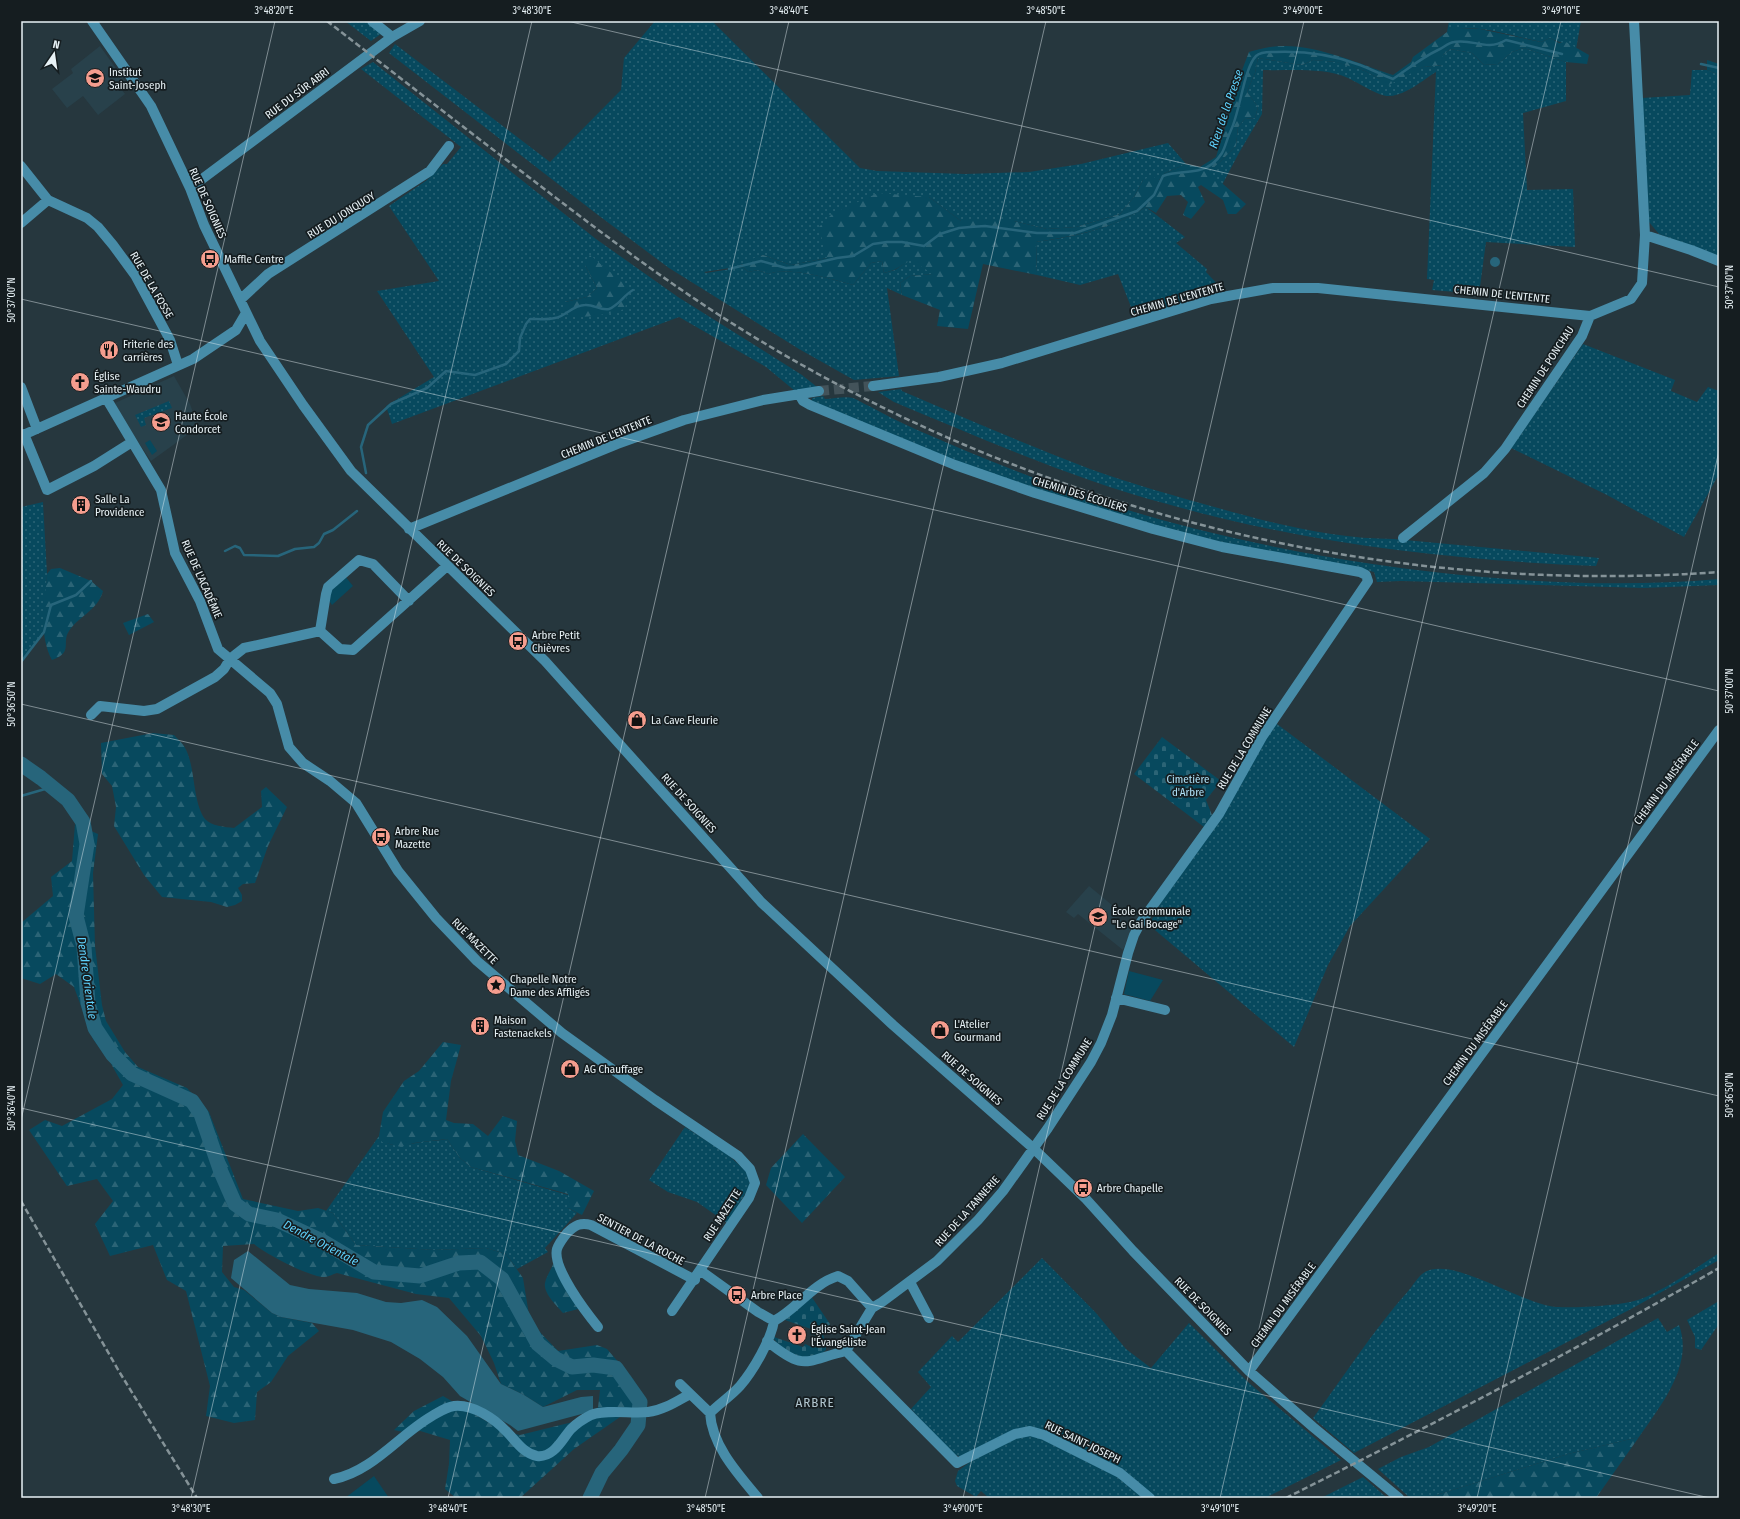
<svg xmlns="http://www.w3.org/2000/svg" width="1740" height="1519" viewBox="0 0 1740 1519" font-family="'Fira Sans Condensed',sans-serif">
<defs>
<pattern id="grass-dots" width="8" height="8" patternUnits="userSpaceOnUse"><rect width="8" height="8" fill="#07495e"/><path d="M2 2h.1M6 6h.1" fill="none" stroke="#2b6476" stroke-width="1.8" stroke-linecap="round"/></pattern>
<pattern id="forest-firs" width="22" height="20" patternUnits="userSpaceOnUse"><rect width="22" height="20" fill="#07495e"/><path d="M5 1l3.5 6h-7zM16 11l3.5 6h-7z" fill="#2b6476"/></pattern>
<pattern id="cemetery-stones" width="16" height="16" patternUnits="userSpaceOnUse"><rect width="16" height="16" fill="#07495e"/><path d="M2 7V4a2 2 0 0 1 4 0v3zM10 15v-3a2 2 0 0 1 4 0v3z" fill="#2b6476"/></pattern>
</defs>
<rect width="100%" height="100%" fill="#26373e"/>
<path fill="#28414b" d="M100,46L127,84L121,89L125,94L98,115L83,96L67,108L52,89L73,73L71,69Z
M174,376L190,404L198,427L151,461L122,418L115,403Z
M1089,886L1118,910L1114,915L1132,929L1123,950L1078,914L1074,918L1066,912Z"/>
<path fill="url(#grass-dots)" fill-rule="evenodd" d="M345,21H365L381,34L371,41Z
M655,21H712L860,168L877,171L965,174L1029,172L1081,164L1168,143L1186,164L1165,173L1159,180H1143L1134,197L1120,214L1076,227L1047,229L1014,221H961L929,197L827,258L791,265L763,255L736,267L704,272L706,273L743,267L748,272L758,270L768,274C789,266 832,279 853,285L871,263L882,261L884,273L895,270L911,259L934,274L910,276L900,283L902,295L887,288L899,376L854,380L799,349L669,268L598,215L389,53L395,44L550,162L621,90L624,58Z
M1449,21H1581L1576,49C1567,43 1559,43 1550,38L1541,42C1515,37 1472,21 1447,32Z
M1524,48L1566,62V101L1523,113L1527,190L1573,189L1575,247L1486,242L1479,294L1432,290L1434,280L1427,279L1436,72C1423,80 1406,95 1390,96C1379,97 1359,83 1348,78C1323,67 1290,71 1263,70L1262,114L1240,151L1222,185L1207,171C1219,165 1226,155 1236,146L1238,127L1245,119L1255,118L1258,107L1247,92L1255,73L1258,58L1302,65L1313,60L1337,62L1365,71L1380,79L1408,73L1423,67L1443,65V55L1450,49L1472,53L1484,65L1498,64L1512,52Z
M373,62L596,239L678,297L802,375L817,387L795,391L766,367L679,317L392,424L386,406L434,377L377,291L439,281L389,206L427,180L443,164H447L461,147L361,69ZM585,265L625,309L565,302L587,297L597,288Z
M1692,70H1707L1719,75V256L1659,234L1649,222L1642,98L1690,95Z
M1146,207L1185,237L1176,243L1207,269L1206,272L1223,290L1135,317L1118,274L1080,285L1037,275L1036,242C1078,236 1110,229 1146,207Z
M1583,344L1675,380L1671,391L1697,402L1708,387L1719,391V474L1684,537L1607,495L1511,448Z
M901,389L902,391C965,418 1027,445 1090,469C1132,484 1175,496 1218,508C1275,524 1334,539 1394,539L1599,558L1596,566C1450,560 1309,544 1167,504C1073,479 983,439 894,402L878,392Z
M823,396L825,399C833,399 845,396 853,398C858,400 864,404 869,406C884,414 899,422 915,429C970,453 1026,476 1083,496C1213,539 1347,565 1483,577C1561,584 1641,586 1719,579V585L1644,588L1401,581L1377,582L1374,572L1354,567L1278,556L1156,527L958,463L812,402V398Z
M169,401L172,408L144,418L146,425L141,427L135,415Z
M43,502L47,574L44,632L21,662V507Z
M1273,721L1430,839L1350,926L1328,965L1294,1047L1149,925L1183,862Z
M685,1127L726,1153L748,1173L750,1186L727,1223L697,1202L668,1192L649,1180Z
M379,1136C389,1149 402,1145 416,1143C426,1141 437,1141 447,1139L460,1158L471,1167L568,1195V1208L577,1213L545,1248L548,1252L517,1269L506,1254L486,1248L434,1250L356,1245L333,1213L326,1211Z
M1719,1253V1260L1631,1309L1354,1453L1313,1418C1345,1375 1374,1329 1409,1290C1414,1284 1419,1275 1425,1272C1454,1256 1522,1305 1557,1307C1577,1308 1622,1306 1641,1299C1668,1288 1694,1269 1719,1253Z
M1042,1258L1096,1313L1126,1349L1151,1368L1189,1323L1249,1383L1341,1460L1265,1498H1155L1126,1474L1034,1428L964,1456H958L951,1452L911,1409L931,1387L918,1372L952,1336L958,1342Z
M1719,1301V1324L1701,1350L1695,1348V1337L1687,1320Z
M1658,1318L1667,1332L1679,1325C1694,1365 1661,1405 1639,1437L1568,1454L1427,1498H1410L1378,1469L1401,1457L1429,1447Z
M1020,1436H1039L1113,1472L1146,1498H989L981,1491L976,1497L957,1486L955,1481L958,1471L970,1462Z
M1363,1477L1387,1498H1321Z"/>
<path fill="url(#forest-firs)" d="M1455,28L1480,29L1541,42L1550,38L1559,43L1566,42L1589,55L1587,64L1566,62L1524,48L1512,52L1498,64L1484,65L1472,53L1450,49L1443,55V65L1423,67L1385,87L1380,79L1365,71L1336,62L1313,60L1302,65L1258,58L1255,73L1247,92L1258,107L1255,118L1245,119L1238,127L1236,146C1226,155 1219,165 1208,171L1246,204L1236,214H1228L1223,200L1201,185L1198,187L1205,202L1191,219L1183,215L1188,202L1181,195L1167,196L1156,213L1146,207C1109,230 1079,235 1036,242L1037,275L983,264L968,329L937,326L940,310L902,295L900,283L910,276L933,274L911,260L894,270L884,273L882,261L871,263L853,285C832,279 789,266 768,274L758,270L748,272L743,267V262L763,255L791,265L827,258L819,227L833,213L878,193L929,197L961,221H1014L1047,229L1076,227L1120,214L1134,197L1143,180L1152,176L1159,180L1165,173L1186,164L1200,167L1216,157L1232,106L1239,78L1249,52C1256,50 1263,48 1270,47C1310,41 1356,63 1393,75L1411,62L1413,57L1447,32Z
M1707,60L1719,64V75L1707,70Z
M590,255L628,287L625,309C605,314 580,322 561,312L565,302L587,297L597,288L585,265Z
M60,568L91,581L103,591C98,610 79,616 69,631C61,643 74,652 52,660C38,634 45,602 47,574L51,569Z
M148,614L154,622L129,635L123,623Z
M153,733L174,735C177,738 181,742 184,746C196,765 192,802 205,819C211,826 225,827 234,828L262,807L261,791L266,787L287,807L268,846L255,883L243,884L238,888L242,895V901L235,905L227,907L211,902L162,897L144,875L114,826L116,807L112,786L102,774L101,743Z
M75,824L98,834L93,873L95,946L102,1005L106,1021L125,1052L138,1067L187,1088L209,1112L243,1199L298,1211L318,1208L333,1213L356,1245L434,1250L486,1248L506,1254L523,1278L529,1315L534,1326L558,1351L597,1345L607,1349L634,1380L633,1408L574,1449L520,1498H456L445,1489L449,1464L450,1440L417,1430L412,1434L394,1430L414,1411L443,1396L503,1431L520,1435L597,1416L600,1390H577L543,1407L524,1395L501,1384L494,1363L481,1336L449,1298L416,1294L337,1273C333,1274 328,1277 325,1277C311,1278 264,1253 254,1244L223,1246L222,1272L234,1287L244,1290L272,1313L281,1317L312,1323L319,1331L288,1356L271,1382L257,1392L255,1420L234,1423L206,1416L210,1386L186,1291L167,1280L153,1245L110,1256L95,1224L113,1201L97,1179L67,1186L29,1130L45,1120L62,1126L112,1099L123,1085L110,1062L93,1039L74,987L56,974L40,984L21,978V923L53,896L51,877L72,861Z
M443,1042L461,1045L451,1081L446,1120L454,1123L473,1124L488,1136L503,1116L517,1121L515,1141L518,1155L559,1171L594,1191L582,1215L568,1208V1194L471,1167L460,1158L447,1139L414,1143L401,1147L382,1142L379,1136L383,1112L404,1081L419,1071Z
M803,1134L845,1177L802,1223L766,1185L771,1168Z
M553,1264L556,1265L582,1308L563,1313C557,1306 543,1293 545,1283C546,1277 551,1270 553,1264Z
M1639,1437L1596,1498H1427L1568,1454Z"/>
<path fill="url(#cemetery-stones)" d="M1162,737L1221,781L1206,800L1212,815L1204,827L1134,774Z
M811,1296L830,1324L823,1335L826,1342V1350C810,1365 786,1354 774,1339V1337L803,1347L805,1344L814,1348L819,1343L820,1340L818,1336L810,1334L811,1329L785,1320Z"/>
<path fill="#07495e" d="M150,440L157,451L152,455L145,443Z
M345,576L353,586L332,605L328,599V594Z
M1129,971L1163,980L1150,1001L1124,994Z
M374,1476L389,1498H345Z"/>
<path fill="#27657b" d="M1490 262a5 5 0 1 1 10 0a5 5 0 1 1-10 0Z
M248,1251L290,1285L309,1289L357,1293L386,1302L401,1303L422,1300L437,1307L467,1336L501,1384L524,1395L543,1407L581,1397L593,1396V1411L518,1431L510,1425L460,1396L443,1377L420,1359L391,1342L353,1330L281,1317L272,1313L231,1278L234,1260Z"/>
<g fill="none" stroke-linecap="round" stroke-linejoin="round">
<path stroke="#27657b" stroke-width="2.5" d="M1701,64L1719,68
M729,269L761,261L786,268L799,267L837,258L853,256L873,244L887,242H902L924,246L940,234L959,228L970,227L985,226L1037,233H1075L1137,211L1154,195L1163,176C1179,170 1198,175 1212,164C1226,153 1224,145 1231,130C1240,112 1244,68 1256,56C1261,51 1270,52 1276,52C1304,51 1333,55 1360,65C1371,69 1382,75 1393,79C1408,69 1421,58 1438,50C1444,48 1447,43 1454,42C1473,38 1486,52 1506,40L1562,54
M366,473L361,447L368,425L391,404L427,388L446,371L475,375L506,364L519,351L520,338L526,324L530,319C538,319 547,320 555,318C566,316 573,305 585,305C593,304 601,311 609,309C619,305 624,295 633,290
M225,551L235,546L240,548L244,555L278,556L295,549L314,547L319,543L324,534L333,530L357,511
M21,662L44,632L51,605L76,595L91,581
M21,796L52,787"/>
<path stroke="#27657b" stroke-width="15" d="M21,764L41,778L68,800L83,822L87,844L76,916L84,947L88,1003L95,1028L113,1055L132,1074L192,1101L201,1114L221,1172L235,1204L249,1214L277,1220L322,1241L374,1272L420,1276L459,1263L480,1262L502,1279L538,1344L556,1359L572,1367L593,1365L616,1368L640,1402L638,1425L621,1450L602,1473L590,1498"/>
<path stroke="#43535a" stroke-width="10" stroke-dasharray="10 5" stroke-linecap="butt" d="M819,391L873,386"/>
<path stroke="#478ca8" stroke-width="10" d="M92,21L151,106L190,188L204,225L260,341L303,405L351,471L545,661L761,902L893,1025L1033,1148L1086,1199L1133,1251L1249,1371L1313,1427L1399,1498
M372,21L392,37
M21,166L48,200L87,218L98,227L113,245L135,275L170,340L178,365
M190,188L392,37L420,21
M21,223L48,200
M1645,235L1691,250L1719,261
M241,299L268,274L430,171L449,146
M873,386L939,377L1002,363L1211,299L1273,288H1318L1590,316
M21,387L37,429
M106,398L161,490L175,553L200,601L218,649L270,693L277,704L289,747L303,763L330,781L356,803L398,871L436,918L477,961L562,1033L655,1100L738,1156L750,1169L755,1183L749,1198L672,1311
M24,434L47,490L94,466L132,442
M21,436L193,359L236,330L246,313
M409,529L617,444L684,420L763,400L819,391
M1403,538L1484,473L1505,449L1582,336L1590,316L1631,299L1642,283L1645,235L1634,21
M320,631L340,649L353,650L447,566
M320,631L326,594L328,587L359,560L373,564L409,601
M91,715L100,706L144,711L157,709L215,677L224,669L230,659L244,648L320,631
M1116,998L1165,1010
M701,1271L758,1312L774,1321
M910,1282L929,1318
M774,1321C797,1309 812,1284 838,1276L848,1281L872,1308
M598,1327C586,1312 552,1268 557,1249C559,1243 563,1238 567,1233C575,1225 581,1222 591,1225L695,1280
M767,1341C805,1372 804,1361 846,1351L872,1308L882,1302L937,1261L978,1220L1003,1191L1048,1128L1091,1062L1101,1043L1112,1015L1128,953L1134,935L1141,922L1219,814L1262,737L1368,581L1366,575L1360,572L1222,547L1153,529L1035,493L955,465L810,405L803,401L799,394
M846,1351L957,1463L1015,1434L1030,1431L1044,1435L1120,1473L1150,1498
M1249,1371L1719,730
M680,1384L710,1413
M334,1479C373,1471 399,1435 432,1416C439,1412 446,1407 454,1406C473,1404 495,1419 507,1432C516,1441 524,1454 537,1456C554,1458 562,1439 571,1429C577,1423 583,1419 591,1415C606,1409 632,1414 648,1412C664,1410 677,1401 690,1394
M758,1498C738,1474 712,1446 710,1413C720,1403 731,1396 740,1386C753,1371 771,1340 774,1321"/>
<path stroke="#859398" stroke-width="2.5" stroke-dasharray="6 3" stroke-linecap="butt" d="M327,21C390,70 453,119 517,168C586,221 656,275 730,322C1022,507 1374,597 1719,572
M21,1201L120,1373L197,1498
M1286,1498C1432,1425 1577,1349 1719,1268"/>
</g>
<path fill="none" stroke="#e8f2f6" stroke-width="1" stroke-opacity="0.45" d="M567,21L1719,287M21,299L1719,691M21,704L1719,1096M21,1108L1710,1498M21,1120L275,21M191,1498L532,21M448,1498L789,21M705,1498L1046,21M963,1498L1304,21M1220,1498L1561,21M1477,1498L1719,451"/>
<defs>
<g id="school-disc" transform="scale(1)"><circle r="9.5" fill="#f59d8e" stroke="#151d20"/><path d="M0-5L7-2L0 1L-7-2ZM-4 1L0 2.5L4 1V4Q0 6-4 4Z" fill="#111"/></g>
<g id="bus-disc" transform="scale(1)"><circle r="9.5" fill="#f59d8e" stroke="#151d20"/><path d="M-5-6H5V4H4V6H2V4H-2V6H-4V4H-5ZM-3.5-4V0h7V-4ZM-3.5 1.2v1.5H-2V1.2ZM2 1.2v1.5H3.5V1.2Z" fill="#111"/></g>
<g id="restaurant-disc" transform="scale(1)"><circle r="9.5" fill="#f59d8e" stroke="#151d20"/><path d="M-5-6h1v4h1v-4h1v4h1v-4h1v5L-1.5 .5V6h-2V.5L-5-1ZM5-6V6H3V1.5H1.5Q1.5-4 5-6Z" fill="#111"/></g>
<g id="church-disc" transform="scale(1)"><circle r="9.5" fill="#f59d8e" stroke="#151d20"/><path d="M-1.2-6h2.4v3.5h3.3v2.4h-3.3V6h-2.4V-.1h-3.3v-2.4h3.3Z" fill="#111"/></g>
<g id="university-disc" transform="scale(1)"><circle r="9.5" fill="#f59d8e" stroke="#151d20"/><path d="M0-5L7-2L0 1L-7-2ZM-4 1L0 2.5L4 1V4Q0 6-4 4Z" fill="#111"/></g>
<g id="building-disc" transform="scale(1)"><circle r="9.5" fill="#f59d8e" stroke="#151d20"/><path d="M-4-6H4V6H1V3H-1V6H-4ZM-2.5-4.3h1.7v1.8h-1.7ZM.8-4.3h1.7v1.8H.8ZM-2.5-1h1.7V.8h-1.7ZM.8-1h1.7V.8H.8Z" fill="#111"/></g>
<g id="shop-disc" transform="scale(1)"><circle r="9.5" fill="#f59d8e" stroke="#151d20"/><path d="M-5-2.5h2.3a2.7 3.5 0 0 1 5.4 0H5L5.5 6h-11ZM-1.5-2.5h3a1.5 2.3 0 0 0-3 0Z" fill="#111"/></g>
<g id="sight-disc" transform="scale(1)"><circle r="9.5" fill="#f59d8e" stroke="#151d20"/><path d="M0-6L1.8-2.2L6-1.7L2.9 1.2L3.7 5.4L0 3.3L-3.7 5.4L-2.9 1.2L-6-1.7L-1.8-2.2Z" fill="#111"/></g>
</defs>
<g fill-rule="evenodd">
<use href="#school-disc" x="95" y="78"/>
<use href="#bus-disc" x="210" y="259"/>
<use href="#restaurant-disc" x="109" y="350"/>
<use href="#church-disc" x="80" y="382"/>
<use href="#university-disc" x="161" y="422"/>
<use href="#building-disc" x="81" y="505"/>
<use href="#bus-disc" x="518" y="641"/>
<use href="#shop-disc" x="637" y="720"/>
<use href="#bus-disc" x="381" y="837"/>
<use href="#school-disc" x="1098" y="917"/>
<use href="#sight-disc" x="496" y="985"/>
<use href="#building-disc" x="480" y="1026"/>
<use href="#shop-disc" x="940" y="1030"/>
<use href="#shop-disc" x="570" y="1069"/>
<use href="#bus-disc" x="1083" y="1188"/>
<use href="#bus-disc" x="737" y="1295"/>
<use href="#church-disc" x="797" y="1335"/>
</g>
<g text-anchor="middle" stroke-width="3.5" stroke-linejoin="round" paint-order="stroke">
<g font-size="11" fill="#e8f2f6" stroke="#151d20" text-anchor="start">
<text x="109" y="76">Institut<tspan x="109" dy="13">Saint-Joseph</tspan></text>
<text x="224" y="263">Maffle Centre</text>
<text x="123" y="348">Friterie des<tspan x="123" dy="13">carrières</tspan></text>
<text x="94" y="380">Église<tspan x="94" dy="13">Sainte-Waudru</tspan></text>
<text x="175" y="420">Haute École<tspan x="175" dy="13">Condorcet</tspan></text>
<text x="95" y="503">Salle La<tspan x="95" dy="13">Providence</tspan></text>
<text x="532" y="639">Arbre Petit<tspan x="532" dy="13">Chièvres</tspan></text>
<text x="651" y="724">La Cave Fleurie</text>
<text x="395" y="835">Arbre Rue<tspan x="395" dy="13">Mazette</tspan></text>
<text x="1112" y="915">École communale<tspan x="1112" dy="13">"Le Gai Bocage"</tspan></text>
<text x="510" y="983">Chapelle Notre<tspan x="510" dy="13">Dame des Affligés</tspan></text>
<text x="494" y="1024">Maison<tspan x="494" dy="13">Fastenaekels</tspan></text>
<text x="954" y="1028">L'Atelier<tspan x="954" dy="13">Gourmand</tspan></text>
<text x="584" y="1073">AG Chauffage</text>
<text x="1097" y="1192">Arbre Chapelle</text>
<text x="751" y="1299">Arbre Place</text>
<text x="811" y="1333">Église Saint-Jean<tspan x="811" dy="13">l'Évangéliste</tspan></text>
</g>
<g font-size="11" fill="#e8f2f6" stroke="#151d20">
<text transform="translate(297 93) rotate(-37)" y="4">RUE DU SÛR ABRI</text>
<text transform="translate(208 203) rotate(66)" y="4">RUE DE SOIGNIES</text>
<text transform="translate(341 215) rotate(-32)" y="4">RUE DU JONQUOY</text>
<text transform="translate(152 285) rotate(60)" y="4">RUE DE LA FOSSE</text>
<text transform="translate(1502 294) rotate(6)" y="4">CHEMIN DE L'ENTENTE</text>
<text transform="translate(1177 299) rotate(-16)" y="4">CHEMIN DE L'ENTENTE</text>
<text transform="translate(1545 367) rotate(-57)" y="4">CHEMIN DE PONCHAU</text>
<text transform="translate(606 437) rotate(-22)" y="4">CHEMIN DE L'ENTENTE</text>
<text transform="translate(1080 494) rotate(17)" y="4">CHEMIN DES ÉCOLIERS</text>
<text transform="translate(466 568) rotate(44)" y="4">RUE DE SOIGNIES</text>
<text transform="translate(202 579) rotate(66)" y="4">RUE DE L'ACADÉMIE</text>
<text transform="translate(1244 748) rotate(-59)" y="4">RUE DE LA COMMUNE</text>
<text transform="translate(1666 782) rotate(-54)" y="4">CHEMIN DU MISÉRABLE</text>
<text transform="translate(689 803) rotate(48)" y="4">RUE DE SOIGNIES</text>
<text transform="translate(475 941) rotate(45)" y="4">RUE MAZETTE</text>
<text transform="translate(1475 1043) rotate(-54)" y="4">CHEMIN DU MISÉRABLE</text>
<text transform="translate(972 1078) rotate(41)" y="4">RUE DE SOIGNIES</text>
<text transform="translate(1064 1079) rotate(-58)" y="4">RUE DE LA COMMUNE</text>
<text transform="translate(967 1211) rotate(-48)" y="4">RUE DE LA TANNERIE</text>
<text transform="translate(722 1215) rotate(-57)" y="4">RUE MAZETTE</text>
<text transform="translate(641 1239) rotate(28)" y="4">SENTIER DE LA ROCHE</text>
<text transform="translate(1283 1305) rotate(-54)" y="4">CHEMIN DU MISÉRABLE</text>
<text transform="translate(1203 1306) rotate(46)" y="4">RUE DE SOIGNIES</text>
<text transform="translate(1083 1442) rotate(26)" y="4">RUE SAINT-JOSEPH</text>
</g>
<g font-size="11" fill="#aee0f6" stroke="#151d20">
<text x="1188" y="783">Cimetière<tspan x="1188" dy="13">d'Arbre</tspan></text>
</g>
<g font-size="12" font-style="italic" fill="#5fd2fd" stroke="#151d20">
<text transform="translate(1226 109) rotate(-71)" y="4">Rieu de la Presse</text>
<text transform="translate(87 978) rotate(82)" y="4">Dendre Orientale</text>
<text transform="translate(321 1243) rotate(28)" y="4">Dendre Orientale</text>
</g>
<g font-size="13" letter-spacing="1" fill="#b0c4cd" stroke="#151d20">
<text x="815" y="1407">ARBRE</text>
</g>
</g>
<rect width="1740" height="1519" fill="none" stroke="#151d20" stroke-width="44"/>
<g transform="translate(54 54) rotate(13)" stroke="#151d20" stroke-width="3" paint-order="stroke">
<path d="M0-3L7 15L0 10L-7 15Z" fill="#e8f2f6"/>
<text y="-6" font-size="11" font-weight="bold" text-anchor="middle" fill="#e8f2f6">N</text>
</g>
<rect x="22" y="22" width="1696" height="1475" fill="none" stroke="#e8f2f6" stroke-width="1.5"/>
<g font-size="10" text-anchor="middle" fill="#e8f2f6">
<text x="274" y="14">3°48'20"E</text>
<text x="532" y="14">3°48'30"E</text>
<text x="789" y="14">3°48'40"E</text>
<text x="1046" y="14">3°48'50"E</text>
<text x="1303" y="14">3°49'00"E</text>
<text x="1561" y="14">3°49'10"E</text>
<text transform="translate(1729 287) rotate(-90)" y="4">50°37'10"N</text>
<text transform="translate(11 300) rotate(-90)" y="4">50°37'00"N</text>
<text transform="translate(1729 691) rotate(-90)" y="4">50°37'00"N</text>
<text transform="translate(11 704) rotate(-90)" y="4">50°36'50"N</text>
<text transform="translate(1729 1095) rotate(-90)" y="4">50°36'50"N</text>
<text transform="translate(11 1108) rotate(-90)" y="4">50°36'40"N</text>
<text x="191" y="1512">3°48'30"E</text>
<text x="448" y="1512">3°48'40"E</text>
<text x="706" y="1512">3°48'50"E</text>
<text x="963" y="1512">3°49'00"E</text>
<text x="1220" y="1512">3°49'10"E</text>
<text x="1477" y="1512">3°49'20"E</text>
</g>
</svg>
